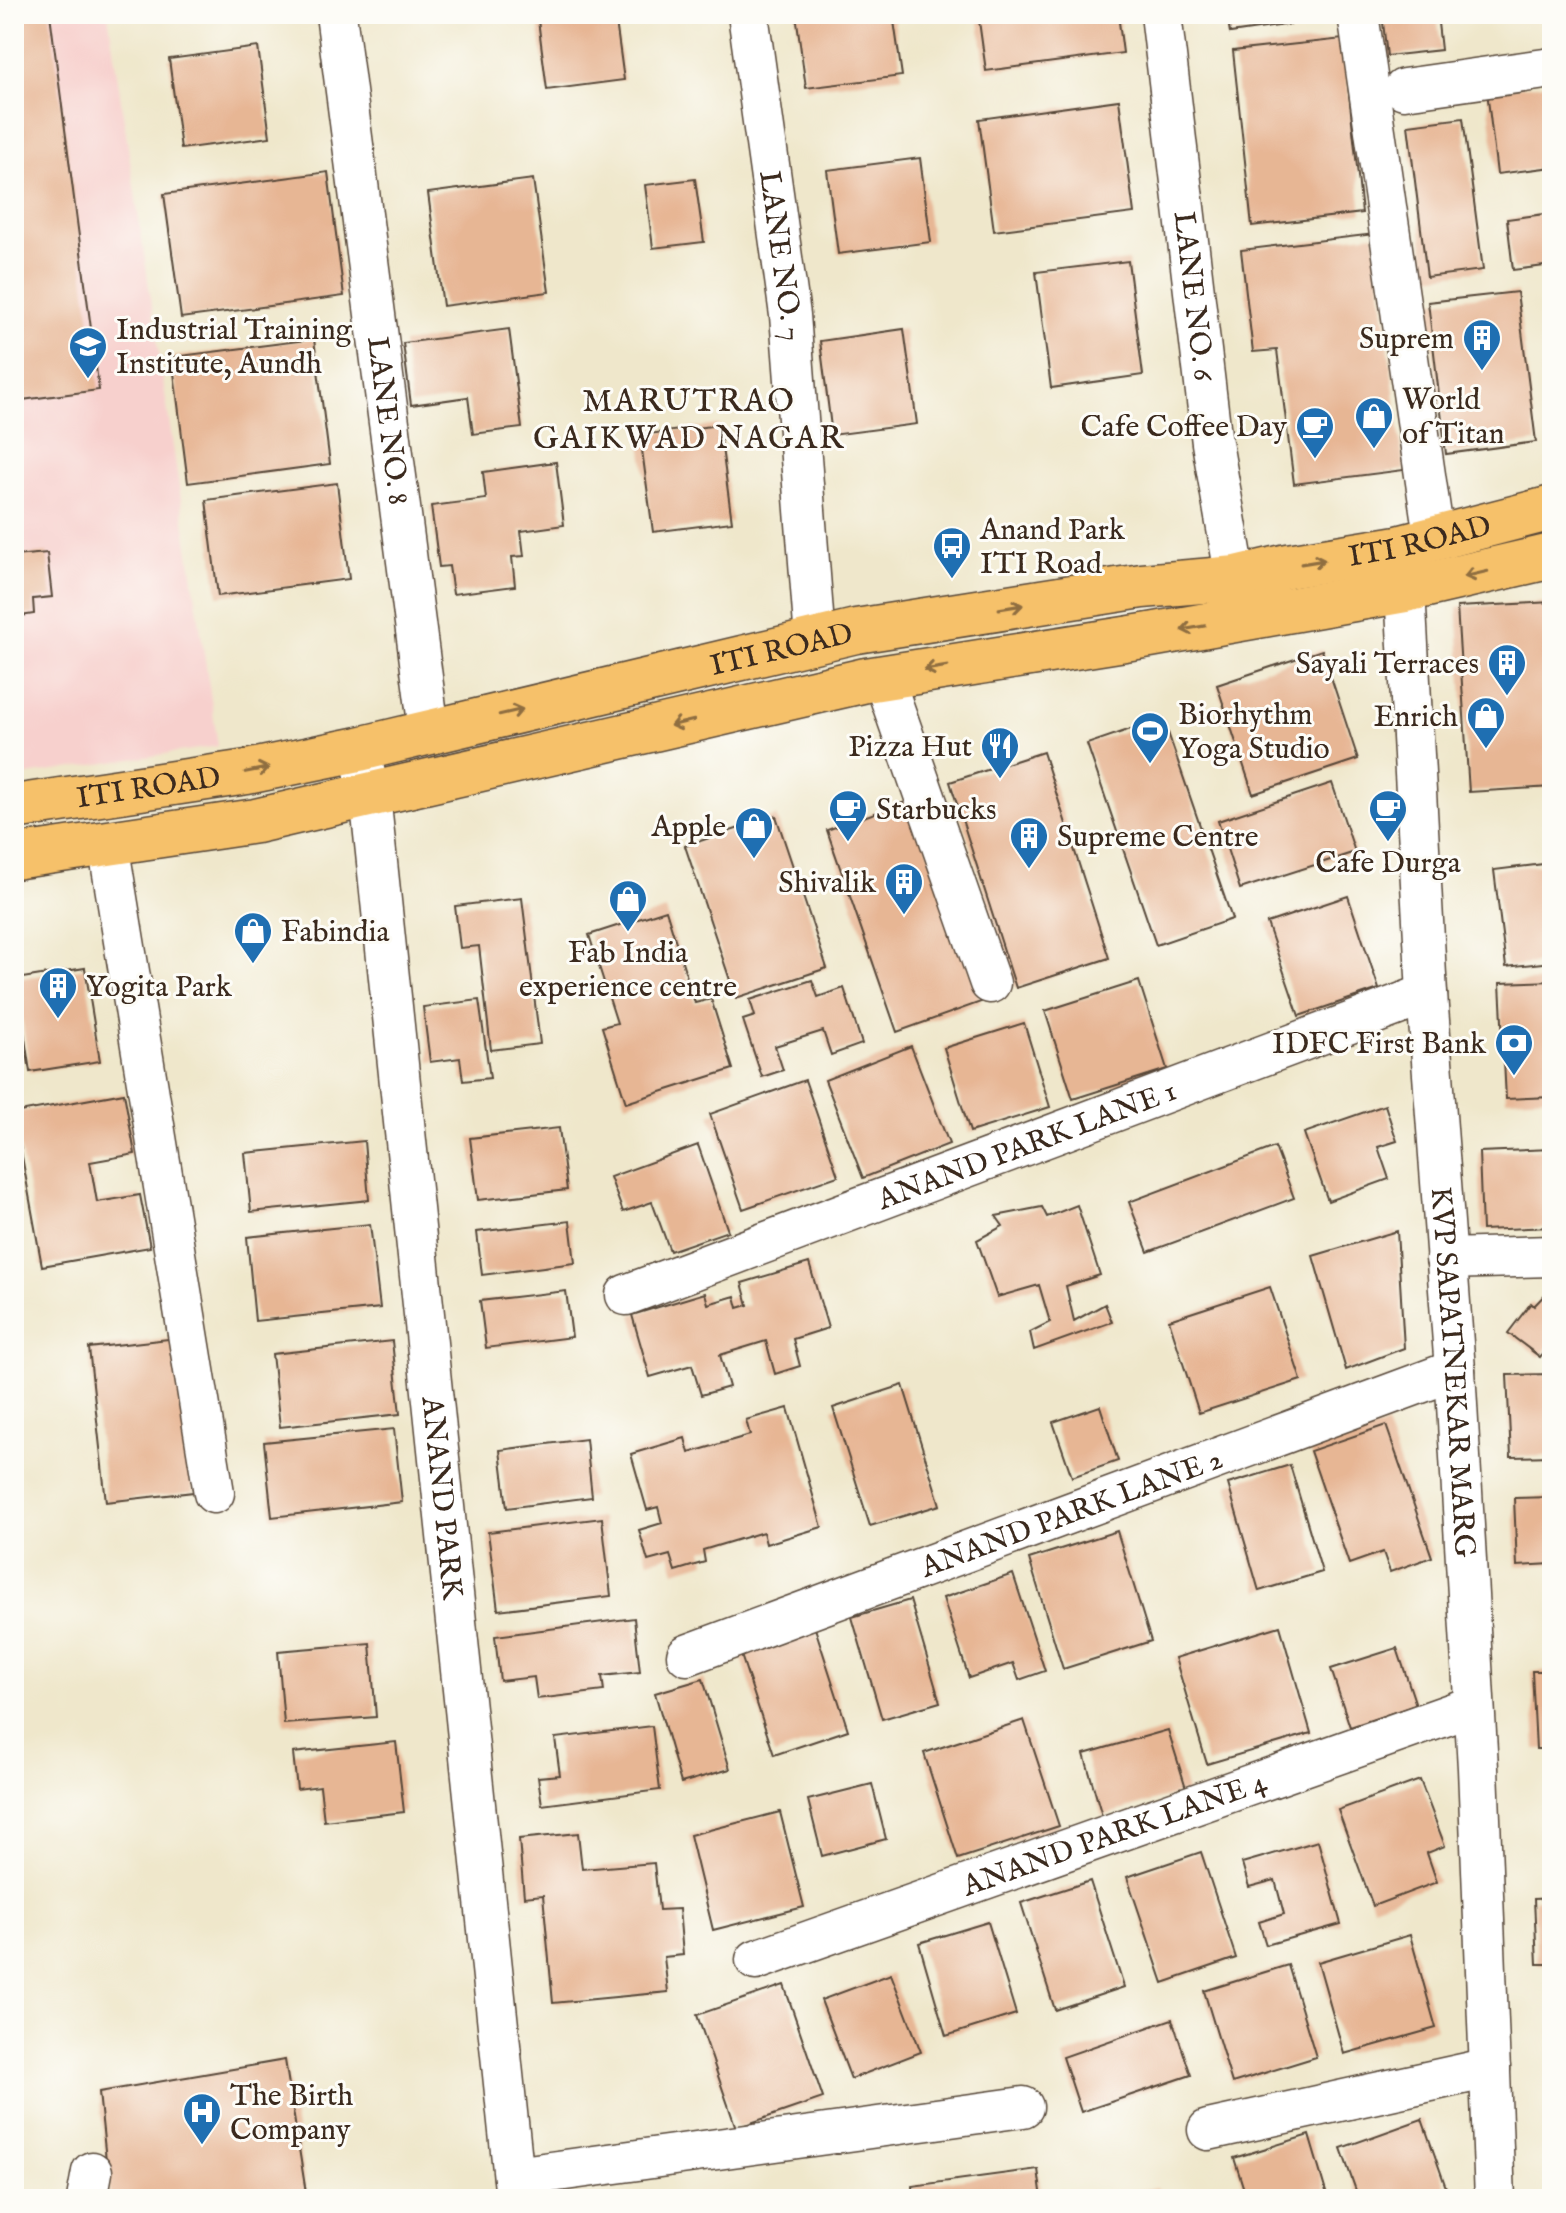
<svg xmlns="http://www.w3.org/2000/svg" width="1566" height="2213" viewBox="0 0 1566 2213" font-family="'IM FELL English',serif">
<rect width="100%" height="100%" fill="#fdfcf7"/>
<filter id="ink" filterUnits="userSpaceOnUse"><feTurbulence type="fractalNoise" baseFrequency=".0125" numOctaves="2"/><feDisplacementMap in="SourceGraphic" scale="16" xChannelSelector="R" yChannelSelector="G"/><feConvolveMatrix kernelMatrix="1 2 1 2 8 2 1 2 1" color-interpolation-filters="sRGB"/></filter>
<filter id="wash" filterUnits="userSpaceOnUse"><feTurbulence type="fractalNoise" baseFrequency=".006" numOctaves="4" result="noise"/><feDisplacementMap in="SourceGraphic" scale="32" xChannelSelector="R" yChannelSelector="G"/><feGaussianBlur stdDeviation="1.8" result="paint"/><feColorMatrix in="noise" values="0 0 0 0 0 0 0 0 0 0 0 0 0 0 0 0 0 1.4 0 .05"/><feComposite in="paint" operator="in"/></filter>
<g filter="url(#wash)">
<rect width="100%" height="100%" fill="#efe7cb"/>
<path fill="#f7d0cd" d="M14,14H108L218,746L14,777Z"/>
<g id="blocks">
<path fill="#e7b694" d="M14,14H50L99,390L14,401Z
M582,14H615L624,80L547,90L538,20Z
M796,14H893L902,76L806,88Z
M978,14H1118L1123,53L986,71Z
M1227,14H1348V16L1230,33Z
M1382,14H1437L1441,50L1387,56Z
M1343,39L1362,213L1252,226L1233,51Z
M258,47L270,137L181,149L169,59Z
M1552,83V167L1497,174L1487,91Z
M1119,100L1134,213L994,231L979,119Z
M1463,118L1483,270L1427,277L1408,125Z
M920,158L931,242L838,254L827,170Z
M328,172L344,296L181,318L164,194Z
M533,179L549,292L443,306L428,193Z
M695,179L704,242L653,248L645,185Z
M1552,213V265L1513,270L1507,219Z
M1374,234L1404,470L1294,484L1277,350L1253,352L1241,250Z
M1128,261L1143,375L1051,388L1036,272Z
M1517,292L1536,442L1446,454L1428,302Z
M509,329L522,428L473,434L468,397L411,405L403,343Z
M904,329L917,424L832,435L820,341Z
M314,339L330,464L188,483L172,357Z
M719,425L732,522L653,532L640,435Z
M556,462L564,525L521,531L524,556L512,557L515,586L453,594L449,566L439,567L431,506L486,499L483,472Z
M337,483L349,579L218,596L206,500Z
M47,553L52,597L33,599L34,614L14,617V556Z
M1552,602V787L1469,792L1457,607Z
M1322,650L1358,759L1253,794L1217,685Z
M1163,718L1232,919L1156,945L1087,744Z
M1043,752L1109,958L1016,988L950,782Z
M1332,783L1355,852L1240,889L1218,821Z
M911,800L981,1002L897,1032L827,830Z
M776,816L827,968L736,998L685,846Z
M1552,863V962L1506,967L1494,870Z
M1348,896L1379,989L1299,1016L1267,923Z
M522,898L540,1044L491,1050L479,946L460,948L455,906Z
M666,910L695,1003L711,999L733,1069L626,1103L602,1027L617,1023L589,935Z
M85,968L100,1061L30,1072L16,979Z
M812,980L818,997L844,988L862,1044L831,1055L823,1031L775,1046L783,1070L762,1077L743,1020L755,1016L750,1000Z
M1139,981L1167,1069L1073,1099L1045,1011Z
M1552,981V1097L1506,1099L1500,983Z
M479,1000L490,1078L463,1081L460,1058L430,1062L423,1007Z
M1024,1023L1050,1107L970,1132L944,1048Z
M911,1046L949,1144L863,1178L825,1080Z
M805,1080L838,1176L743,1209L710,1114Z
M124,1093L135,1154L90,1162L97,1202L140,1195L150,1247L42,1266L14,1113Z
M1385,1105L1397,1141L1378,1147L1389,1179L1328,1201L1304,1133Z
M559,1128L567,1190L478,1200L470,1138Z
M364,1141L369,1200L251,1212L245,1153Z
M698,1145L728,1231L670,1251L652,1202L623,1212L610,1177Z
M1275,1147L1294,1198L1148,1252L1129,1202Z
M1552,1149V1227L1482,1230L1479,1152Z
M1077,1205L1100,1275L1066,1286L1074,1321L1105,1304L1112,1322L1034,1350L1030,1332L1050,1322L1039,1285L997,1297L977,1240L1003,1226L996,1216L1042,1207L1047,1217Z
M570,1221L575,1263L482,1275L477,1232Z
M370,1224L380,1308L255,1321L247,1237Z
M1397,1231L1404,1348L1346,1370L1313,1256Z
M809,1263L828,1328L793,1339L800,1366L775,1374L766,1341L720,1355L729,1387L701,1395L692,1365L650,1377L632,1315L705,1293L708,1304L735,1296L738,1308L748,1305L742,1283Z
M1270,1287L1301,1380L1199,1413L1169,1320Z
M1552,1287V1342L1540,1357L1508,1333L1531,1303L1534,1306Z
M566,1291L572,1337L486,1348L480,1301Z
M177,1338L193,1492L106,1502L89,1348Z
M392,1341L400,1414L280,1427L272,1354Z
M1552,1374V1456L1511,1457L1507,1375Z
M903,1385L940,1505L870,1526L833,1408Z
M1100,1406L1118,1461L1072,1477L1053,1422Z
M788,1408L822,1527L766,1544L763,1532L703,1550L705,1562L675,1571L670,1555L648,1561L639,1530L662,1523L658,1507L647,1510L631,1454L685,1438L689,1453L750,1435L746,1420Z
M1386,1425L1432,1557L1390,1572L1383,1552L1349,1564L1310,1451Z
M394,1429L402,1502L272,1517L264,1442Z
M586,1439L592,1497L507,1508L500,1450Z
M1290,1465L1322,1572L1259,1591L1228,1484Z
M1552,1497V1564L1517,1566L1514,1498Z
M602,1518L611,1596L498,1610L488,1532Z
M1117,1531L1151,1641L1063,1669L1029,1559Z
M1013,1574L1045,1671L1019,1680L1013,1663L969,1678L943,1598Z
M910,1600L940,1702L882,1719L852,1617Z
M634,1618L640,1672L602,1676L604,1691L537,1699L534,1677L500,1681L495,1636Z
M813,1622L848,1730L774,1755L738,1646Z
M1280,1626L1311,1733L1207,1764L1175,1658Z
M370,1643L376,1717L284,1724L278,1651Z
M1397,1648L1416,1705L1350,1727L1331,1669Z
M1532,1671H1552V1749H1536Z
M703,1679L730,1769L681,1783L655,1693Z
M1024,1720L1059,1826L958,1859L924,1753Z
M652,1726L660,1790L542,1805L538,1777L560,1775L555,1738Z
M1168,1730L1187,1791L1102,1816L1084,1754Z
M396,1742L404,1812L324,1821L320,1786L297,1789L293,1753Z
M1420,1780L1445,1846L1427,1853L1437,1882L1373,1906L1338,1810Z
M872,1784L886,1839L822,1856L808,1800Z
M780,1812L804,1907L713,1930L690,1835Z
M578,1833L582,1869L654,1863L659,1910L679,1909L683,1955L664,1957L668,1992L553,2003L543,1895L524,1897L519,1839Z
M1318,1841L1341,1924L1266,1945L1259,1922L1284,1914L1275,1880L1249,1887L1242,1863Z
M1201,1852L1236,1958L1163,1983L1127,1877Z
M1090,1881L1124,1987L1055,2010L1021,1903Z
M1552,1898V1964H1537L1534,1899Z
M988,1922L1016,2014L946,2036L919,1943Z
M1410,1935L1436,2028L1344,2054L1318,1962Z
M1288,1965L1316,2057L1232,2083L1204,1991Z
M891,1974L921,2052L851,2079L821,2000Z
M784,1985L823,2098L736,2128L697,2015Z
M1172,2019L1191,2075L1081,2112L1063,2057Z
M285,2060L307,2199H110L99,2092Z
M1422,2119L1450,2199H1359L1341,2148Z
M1309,2135L1328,2199H1247L1234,2158Z
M1038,2169L1042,2199H913L912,2186Z
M1158,2188L1160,2199H1080V2197Z"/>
</g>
</g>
<g filter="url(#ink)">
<use href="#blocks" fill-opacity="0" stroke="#564638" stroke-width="2"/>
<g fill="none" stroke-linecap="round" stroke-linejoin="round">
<g stroke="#564638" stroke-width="43">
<g id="minor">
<path id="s1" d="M336,14L429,731"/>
<path id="s2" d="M748,14L790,315L815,640"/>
<path id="s3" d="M1161,14L1212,443L1241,608"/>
<path d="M1358,14L1434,537"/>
<path d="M1404,89L1552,68"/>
<path id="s4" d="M1400,558L1405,590L1427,994L1455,1370L1478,1768L1495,2199"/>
<path d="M883,677L990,983"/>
<path id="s5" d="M359,749L370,795L516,2199"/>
<path d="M108,843L214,1493"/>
<path d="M1446,1259L1552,1256"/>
<path id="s6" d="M626,1295L1427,994"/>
<path id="s7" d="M687,1655L1455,1370"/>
<path id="s8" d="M756,1960L1473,1706"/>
<path d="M1208,2130L1490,2068"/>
<path d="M514,2177L1023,2107"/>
<path d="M87,2199L92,2172"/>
</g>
</g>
<g stroke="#564638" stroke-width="47">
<g id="major">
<path id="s9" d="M14,807L247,772L359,749L856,631L1142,586L1237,578L1288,566L1398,548L1552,508"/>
<path d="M14,857L256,821L866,680L1150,635L1405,590L1552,556"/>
</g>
</g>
<use href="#minor" stroke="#fff" stroke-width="40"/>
<use href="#major" stroke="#f6c16b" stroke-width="44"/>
</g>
<defs><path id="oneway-shaft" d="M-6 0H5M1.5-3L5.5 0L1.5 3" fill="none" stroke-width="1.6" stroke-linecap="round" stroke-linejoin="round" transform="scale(2)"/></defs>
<g stroke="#8f6e41">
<use href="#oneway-shaft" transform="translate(1313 562) rotate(-9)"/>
<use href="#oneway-shaft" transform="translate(1476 574) rotate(167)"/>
<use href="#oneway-shaft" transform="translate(1011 607) rotate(-9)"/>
<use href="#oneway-shaft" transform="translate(1193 628) rotate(170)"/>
<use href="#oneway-shaft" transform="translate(936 668) rotate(171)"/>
<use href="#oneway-shaft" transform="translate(511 712) rotate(-13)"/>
<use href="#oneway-shaft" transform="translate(682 723) rotate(167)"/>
<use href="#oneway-shaft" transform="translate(257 770) rotate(-11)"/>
</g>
</g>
<defs>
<g id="building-pin" transform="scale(2)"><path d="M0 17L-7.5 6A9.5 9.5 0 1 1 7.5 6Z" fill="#1f6fb2" stroke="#fdfcf7"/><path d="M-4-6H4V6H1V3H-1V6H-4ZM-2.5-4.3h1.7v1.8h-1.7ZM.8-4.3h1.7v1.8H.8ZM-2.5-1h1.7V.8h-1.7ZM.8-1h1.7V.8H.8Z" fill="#fff"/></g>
<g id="university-pin" transform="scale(2)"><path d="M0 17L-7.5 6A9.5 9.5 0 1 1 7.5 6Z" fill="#1f6fb2" stroke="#fdfcf7"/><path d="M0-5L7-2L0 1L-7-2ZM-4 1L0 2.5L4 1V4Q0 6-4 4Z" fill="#fff"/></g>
<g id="shop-pin" transform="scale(2)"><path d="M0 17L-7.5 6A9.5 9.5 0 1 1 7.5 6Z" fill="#1f6fb2" stroke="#fdfcf7"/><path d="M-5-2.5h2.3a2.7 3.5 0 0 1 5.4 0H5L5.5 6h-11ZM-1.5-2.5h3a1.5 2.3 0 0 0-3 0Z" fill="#fff"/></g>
<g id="cafe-pin" transform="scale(2)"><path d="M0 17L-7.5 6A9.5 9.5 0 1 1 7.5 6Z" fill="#1f6fb2" stroke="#fdfcf7"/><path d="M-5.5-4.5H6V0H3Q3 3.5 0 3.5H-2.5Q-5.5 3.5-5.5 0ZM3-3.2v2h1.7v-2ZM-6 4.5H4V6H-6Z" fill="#fff"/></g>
<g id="bus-pin" transform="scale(2)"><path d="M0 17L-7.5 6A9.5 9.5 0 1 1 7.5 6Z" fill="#1f6fb2" stroke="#fdfcf7"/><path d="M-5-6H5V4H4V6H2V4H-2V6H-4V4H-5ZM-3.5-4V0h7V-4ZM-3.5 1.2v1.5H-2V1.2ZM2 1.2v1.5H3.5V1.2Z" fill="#fff"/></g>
<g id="stadium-pin" transform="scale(2)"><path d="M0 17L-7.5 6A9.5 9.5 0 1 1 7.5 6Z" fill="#1f6fb2" stroke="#fdfcf7"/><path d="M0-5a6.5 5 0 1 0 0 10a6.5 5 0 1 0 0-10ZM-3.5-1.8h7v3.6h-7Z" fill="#fff"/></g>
<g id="restaurant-pin" transform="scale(2)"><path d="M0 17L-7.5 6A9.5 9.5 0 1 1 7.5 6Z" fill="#1f6fb2" stroke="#fdfcf7"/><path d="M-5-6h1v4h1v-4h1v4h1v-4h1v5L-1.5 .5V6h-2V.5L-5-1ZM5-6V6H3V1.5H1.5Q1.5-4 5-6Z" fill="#fff"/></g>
<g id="bank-pin" transform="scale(2)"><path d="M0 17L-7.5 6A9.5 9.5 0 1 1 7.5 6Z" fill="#1f6fb2" stroke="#fdfcf7"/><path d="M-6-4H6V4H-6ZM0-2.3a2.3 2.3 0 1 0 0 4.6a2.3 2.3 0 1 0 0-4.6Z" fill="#fff"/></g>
<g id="hospital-pin" transform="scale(2)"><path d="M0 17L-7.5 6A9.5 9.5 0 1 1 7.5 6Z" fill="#1f6fb2" stroke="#fdfcf7"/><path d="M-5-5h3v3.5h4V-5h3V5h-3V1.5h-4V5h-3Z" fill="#fff"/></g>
</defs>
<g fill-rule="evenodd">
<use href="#building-pin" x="1482" y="338"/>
<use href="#university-pin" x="88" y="346"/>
<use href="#shop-pin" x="1374" y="416"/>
<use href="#cafe-pin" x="1315" y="426"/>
<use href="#bus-pin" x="952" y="546"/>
<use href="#building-pin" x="1507" y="663"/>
<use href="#shop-pin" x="1486" y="716"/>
<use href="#stadium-pin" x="1150" y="731"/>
<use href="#restaurant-pin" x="1000" y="746"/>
<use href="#cafe-pin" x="848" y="809"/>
<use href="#cafe-pin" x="1388" y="809"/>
<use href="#shop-pin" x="754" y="826"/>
<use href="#building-pin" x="1029" y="836"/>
<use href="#building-pin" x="904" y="882"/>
<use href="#shop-pin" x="628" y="899"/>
<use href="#shop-pin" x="253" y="931"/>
<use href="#building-pin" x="58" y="986"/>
<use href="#bank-pin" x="1514" y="1043"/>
<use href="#hospital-pin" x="202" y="2112"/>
</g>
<g text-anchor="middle" stroke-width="6" stroke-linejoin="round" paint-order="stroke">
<g font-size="30" fill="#3b2a1e" stroke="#fdfcf7">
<text dy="10" stroke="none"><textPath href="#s2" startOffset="244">LANE NO. 7</textPath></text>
<text dy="10" stroke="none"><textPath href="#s3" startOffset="284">LANE NO. 6</textPath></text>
<text dy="10" stroke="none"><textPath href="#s1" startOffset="410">LANE NO. 8</textPath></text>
<text dy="10" stroke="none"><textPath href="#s9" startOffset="1432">ITI ROAD</textPath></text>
<text dy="10" stroke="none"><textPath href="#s9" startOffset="784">ITI ROAD</textPath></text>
<text dy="10" stroke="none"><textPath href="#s9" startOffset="136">ITI ROAD</textPath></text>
<text dy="10" stroke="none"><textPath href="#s6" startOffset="428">ANAND PARK LANE 1</textPath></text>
<text dy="10" stroke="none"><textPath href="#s4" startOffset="816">KVP SAPATNEKAR MARG</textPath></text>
<text dy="10" stroke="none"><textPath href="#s5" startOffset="754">ANAND PARK</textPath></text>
<text dy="10" stroke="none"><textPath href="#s7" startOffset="410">ANAND PARK LANE 2</textPath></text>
<text dy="10" stroke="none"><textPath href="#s8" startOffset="380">ANAND PARK LANE 4</textPath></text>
</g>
<g font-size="30" fill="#3b2a1e" stroke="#fdfcf7" text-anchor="start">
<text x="116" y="339">Industrial Training<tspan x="116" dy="34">Institute, Aundh</tspan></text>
<text x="1454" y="348" text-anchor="end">Suprem</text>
<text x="1402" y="409">World<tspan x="1402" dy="34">of Titan</tspan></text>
<text x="1287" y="436" text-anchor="end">Cafe Coffee Day</text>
<text x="980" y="539">Anand Park<tspan x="980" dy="34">ITI Road</tspan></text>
<text x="1479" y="673" text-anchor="end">Sayali Terraces</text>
<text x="1178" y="724">Biorhythm<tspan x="1178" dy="34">Yoga Studio</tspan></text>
<text x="1458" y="726" text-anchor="end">Enrich</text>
<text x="972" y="756" text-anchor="end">Pizza Hut</text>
<text x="876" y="819">Starbucks</text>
<text x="726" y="836" text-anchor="end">Apple</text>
<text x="1057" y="846">Supreme Centre</text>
<text x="1388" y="872" text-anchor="middle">Cafe Durga</text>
<text x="876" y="892" text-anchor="end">Shivalik</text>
<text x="281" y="941">Fabindia</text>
<text x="628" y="962" text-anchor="middle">Fab India<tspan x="628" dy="34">experience centre</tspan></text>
<text x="86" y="996">Yogita Park</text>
<text x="1486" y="1053" text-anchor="end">IDFC First Bank</text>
<text x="230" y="2105">The Birth<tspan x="230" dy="34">Company</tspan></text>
</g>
<g font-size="32" letter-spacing="2" fill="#3b2a1e" stroke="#fdfcf7">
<text x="689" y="411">MARUTRAO<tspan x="689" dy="37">GAIKWAD NAGAR</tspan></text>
</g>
</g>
<rect width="1566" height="2213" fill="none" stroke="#fdfcf7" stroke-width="48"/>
</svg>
